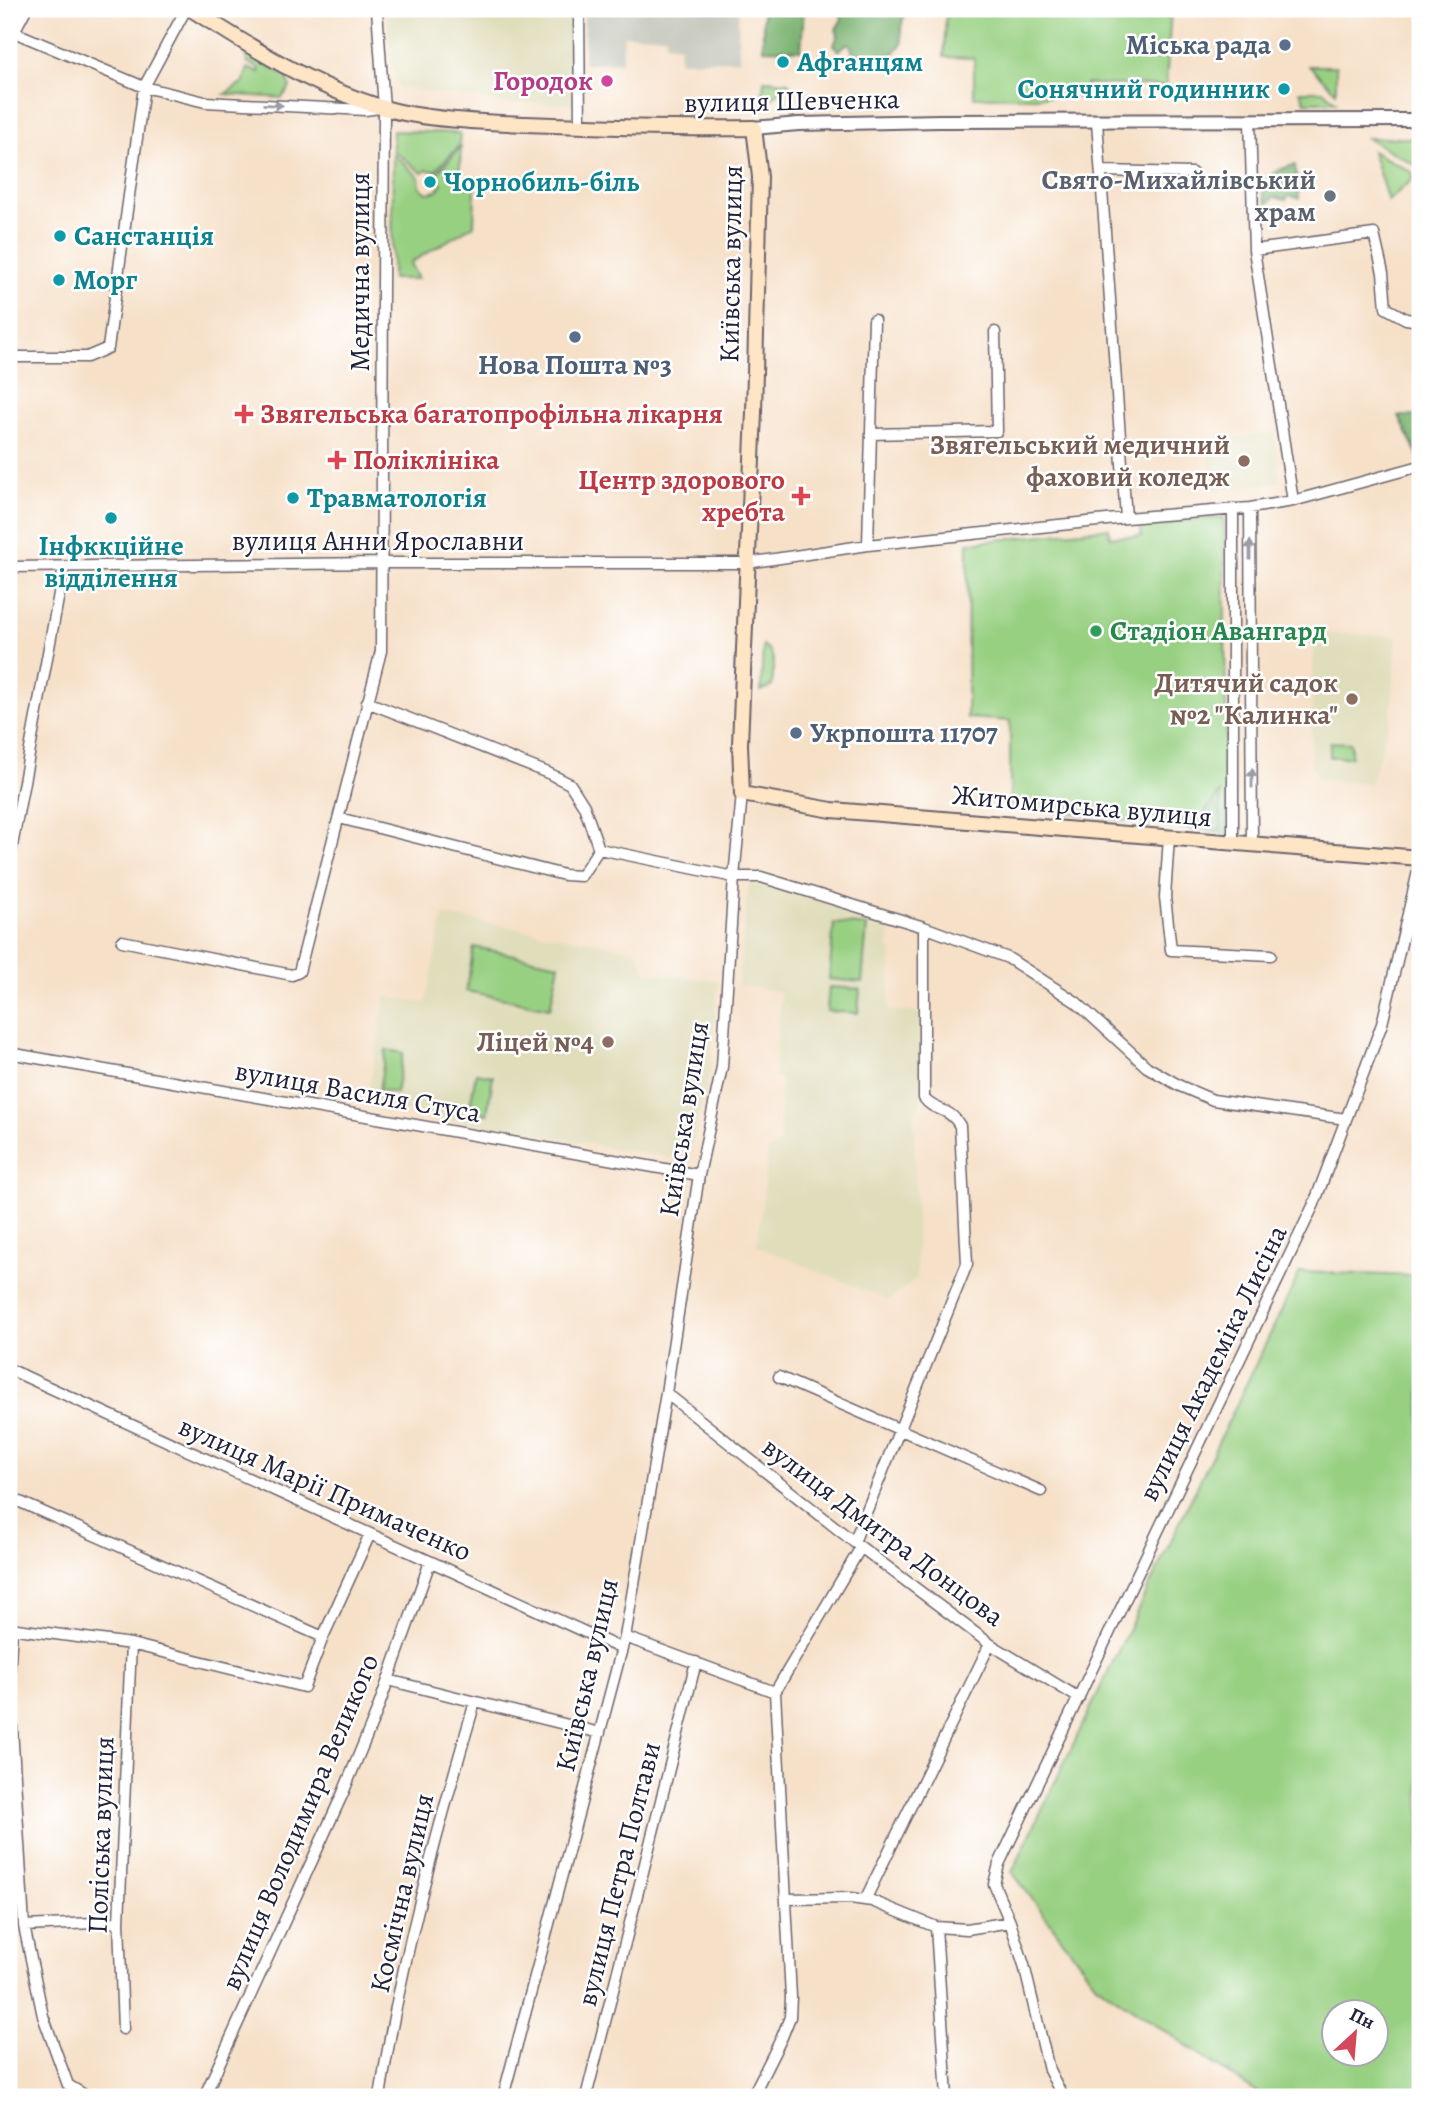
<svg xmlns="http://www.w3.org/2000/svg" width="1429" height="2106" font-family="Alegreya,serif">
  <rect width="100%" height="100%" fill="#fff"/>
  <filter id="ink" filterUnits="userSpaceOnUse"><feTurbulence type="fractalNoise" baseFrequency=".0143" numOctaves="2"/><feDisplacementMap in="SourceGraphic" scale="14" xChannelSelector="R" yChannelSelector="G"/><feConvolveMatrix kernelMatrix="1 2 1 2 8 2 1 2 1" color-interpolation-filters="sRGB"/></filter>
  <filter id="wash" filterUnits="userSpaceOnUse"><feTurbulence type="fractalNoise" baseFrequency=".00686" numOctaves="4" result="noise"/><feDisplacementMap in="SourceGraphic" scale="28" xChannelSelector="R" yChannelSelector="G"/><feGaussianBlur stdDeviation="1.57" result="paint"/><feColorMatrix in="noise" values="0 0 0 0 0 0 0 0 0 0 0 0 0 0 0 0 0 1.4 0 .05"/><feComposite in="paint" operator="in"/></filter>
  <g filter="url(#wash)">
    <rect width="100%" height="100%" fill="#f6e0c8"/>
    <path fill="#e0ddbb" d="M387 9H575L574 104 504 103 398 87 390 62Z
      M1274 433 1280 482 1213 490 1207 441Z
      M1314 633 1397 636 1391 718 1370 784 1318 779 1311 766Z
      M749 883 795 893 891 921 888 949 892 950 888 1010 921 1013V1101L914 1115 917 1278 888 1300 757 1246 768 1151 779 1144 781 1079 774 1077 781 992 738 985Z
      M443 915 636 950 647 972 718 981 710 1072 692 1143 682 1153 670 1158 366 1104 386 996 426 1003Z"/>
    <path fill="#c4c6b9" d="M584 9H738L739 60 679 61 680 46 666 44V36L624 35 622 62 584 64Z"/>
    <path fill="#98d082" stroke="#5d795e" stroke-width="2" fill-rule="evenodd" d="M946 9H1171L1166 86 1086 84V97H974V58L944 57Z
      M245 54 287 76 290 87 282 98 225 94 243 82 248 68 259 73 260 69 247 62Z
      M1309 66H1336V92Z
      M764 80 788 82 790 85 767 101 763 96Z
      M1300 91H1324L1336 102H1305Z
      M393 131 460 133 459 146 435 171 427 170 422 173 393 150Z
      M1367 138H1420V166H1417Z
      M461 147 459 186 475 187 474 225 410 263 418 279H392L393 154 419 177 420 187 427 193 437 191 442 184 436 174Z
      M1372 151 1412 172 1414 178 1388 201Z
      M1224 517 1227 834 1010 805V721L967 718 968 543 1109 528 1110 537 1142 536 1140 525Z
      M763 645C778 654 773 670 772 686L761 691Z
      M1330 742 1351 743V757H1330Z
      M834 923 867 926 862 982 829 979Z
      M474 947 559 964 550 1008 466 991Z
      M829 987 860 989 858 1013 827 1011Z
      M386 1050 403 1053 396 1093 379 1090Z
      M476 1073 493 1076 487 1114 469 1111Z
      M1300 1272 1420 1276V2097H1263L1096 1984 1012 1872ZM1334 2011H1376V2054H1334Z"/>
    <path fill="#7ab270" stroke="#4e6a56" stroke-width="2" d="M763 9H804L801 50 763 49Z
      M839 9H864L866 13 880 12 883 9H903L905 12 901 27 902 44 892 55 862 60 853 53 850 44H846L839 51 834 45 838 35 836 29 842 19Z
      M1295 165 1299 198 1288 196 1286 200 1274 197 1267 204C1254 180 1276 169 1295 165Z
      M1399 416H1420V455L1418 456Z
      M1220 792 1222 830 1169 823 1167 818 1203 819 1206 810Z"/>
  </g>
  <g filter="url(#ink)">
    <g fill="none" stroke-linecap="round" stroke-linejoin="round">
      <defs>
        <path id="minor" d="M579 9 580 126
          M9 30 144 87 205 102 365 110 380 108
          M14 32 26 9
          M1250 120 1254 250 1293 501
          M1097 122 1126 518
          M1101 171 1192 173
          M1254 250 1374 234 1383 273 1386 308 1406 319 1420 321
          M9 357H87L108 348 144 87 186 9
          M871 434 997 431 995 332
          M1250 508 1252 846
          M868 545 874 320
          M9 567 381 563H747L868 545 1126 518 1250 508 1293 501 1420 466
          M339 818 564 875 581 876 599 849 584 806 570 784 548 773 367 702
          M1169 837 1165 897 1171 950 1271 955
          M1233 844V509
          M599 849 734 877H761L924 927 1008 958 1076 1002 1147 1067 1180 1086 1213 1100 1346 1119
          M9 862 64 567
          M122 941 292 975 299 972 381 651 384 108 377 9
          M9 1053 699 1175
          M9 1369 622 1649
          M779 1377 1041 1491
          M666 1393 854 1542 990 1644 1079 1698
          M9 1497 323 1637
          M854 1542 967 1264 960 1126C948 1105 935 1113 924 1098V927
          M9 1628 131 1644 304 1687 323 1637 370 1534
          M12 1629 9 1678 24 1926 43 2016 68 2085 88 2097
          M625 1637 775 1692 861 1547
          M388 1680 600 1733
          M9 1889 20 1890
          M786 1899 850 1898 872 1901 936 1927 967 1929 1010 1922
          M865 1900 990 1644
          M24 1926 119 1922
          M936 1927 947 2097
          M123 2029 119 1922 131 1644
          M204 2097 343 1793 377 1711 430 1562
          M380 2097C400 1964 437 1831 475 1702
          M503 2097 625 1637 666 1393 699 1175 722 1067 734 877 742 794
          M586 2097 696 1662
          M752 2097 782 2037 790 2017 791 1997 775 1692
          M1063 2097 1049 2070 1024 1965 1010 1922 994 1884 999 1864 1314 1204 1382 1024 1420 863"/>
        <path id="tertiary" d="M754 128 798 124 939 121 1420 120"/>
        <path id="secondary" d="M191 9C252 48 313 87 384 108 425 120 482 122 526 124 602 127 678 129 754 128L760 177 754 412 740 744 742 794 832 810 1420 858"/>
      </defs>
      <use href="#minor" stroke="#6c646c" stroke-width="13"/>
      <use href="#tertiary" stroke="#6c646c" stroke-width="16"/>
      <use href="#secondary" stroke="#6c646c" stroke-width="18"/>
      <use href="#minor" stroke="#fff" stroke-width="10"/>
      <use href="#tertiary" stroke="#fff" stroke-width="12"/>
      <use href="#secondary" stroke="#fee5c5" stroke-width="14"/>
    </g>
    <defs><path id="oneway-solid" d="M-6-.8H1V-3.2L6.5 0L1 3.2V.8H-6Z" transform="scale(1.75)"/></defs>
    <g fill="#9c9ca7">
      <use href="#oneway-solid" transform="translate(273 105) rotate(3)"/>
      <use href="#oneway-solid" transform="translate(1250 550) rotate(-90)"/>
      <use href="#oneway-solid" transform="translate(1252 778) rotate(-90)"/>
    </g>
  </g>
  <g fill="#5c6f8a" stroke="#fff" stroke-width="2.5">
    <circle cx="1285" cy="45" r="7"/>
    <circle cx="575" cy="337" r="7"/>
    <circle cx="796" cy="733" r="7"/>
  </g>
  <g fill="#0f9aa8" stroke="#fff" stroke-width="2.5">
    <circle cx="783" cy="62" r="7"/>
    <circle cx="1284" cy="89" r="7"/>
    <circle cx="430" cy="182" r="7"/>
    <circle cx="60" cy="236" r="7"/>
    <circle cx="59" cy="280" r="7"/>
    <circle cx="293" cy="498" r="7"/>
    <circle cx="111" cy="518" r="7"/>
  </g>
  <circle fill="#d1479c" stroke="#fff" stroke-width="2.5" cx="607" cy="81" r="7"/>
  <circle fill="#6b7280" stroke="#fff" stroke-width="2.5" cx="1330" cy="196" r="7"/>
  <g fill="#e0444e" stroke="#fff" stroke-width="2.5">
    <path d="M240.5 403.5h7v7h7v7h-7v7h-7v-7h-7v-7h7z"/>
    <path d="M333.5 449.5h7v7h7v7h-7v7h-7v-7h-7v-7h7z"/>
    <path d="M797.5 485.5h7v7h7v7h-7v7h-7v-7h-7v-7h7z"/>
  </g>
  <g fill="#8d6e63" stroke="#fff" stroke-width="2.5">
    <circle cx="1244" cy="461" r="7"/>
    <circle cx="1352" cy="699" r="7"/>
    <circle cx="608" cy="1042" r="7"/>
  </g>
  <circle fill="#2e9e5b" stroke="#fff" stroke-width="2.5" cx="1096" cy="631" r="7"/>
  <g text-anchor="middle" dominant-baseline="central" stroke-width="5" stroke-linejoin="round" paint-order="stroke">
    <g font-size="28" font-weight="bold" fill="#4e5e75" stroke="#fff" text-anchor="end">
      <text x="1271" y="45">Міська рада</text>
      <text x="575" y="365" text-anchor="middle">Нова Пошта №3</text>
      <text x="810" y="733" text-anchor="start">Укрпошта 11707</text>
    </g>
    <g font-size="28" font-weight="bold" fill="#0d838f" stroke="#fff" text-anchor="start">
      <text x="797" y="62">Афганцям</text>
      <text x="1270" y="89" text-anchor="end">Сонячний годинник</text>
      <text x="444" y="182">Чорнобиль-біль</text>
      <text x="74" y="236">Санстанція</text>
      <text x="73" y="280">Морг</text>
      <text x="307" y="498">Травматологія</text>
      <text x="111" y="546" text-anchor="middle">Інфккційне<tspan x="111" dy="32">відділення</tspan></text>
    </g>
    <g font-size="28" font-weight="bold" fill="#b23c85" stroke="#fff" text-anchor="end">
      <text x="593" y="81">Городок</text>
    </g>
    <g font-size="28" fill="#22223b" stroke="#fff">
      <text transform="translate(792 101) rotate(-1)">вулиця Шевченка</text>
      <text transform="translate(731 264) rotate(-89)">Київська вулиця</text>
      <text transform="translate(360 272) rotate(-90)">Медична вулиця</text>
      <text x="378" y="541">вулиця Анни Ярославни</text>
      <text transform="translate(1082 806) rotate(5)">Житомирська вулиця</text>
      <text transform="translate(358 1092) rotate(10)">вулиця Василя Стуса</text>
      <text transform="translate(684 1119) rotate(-81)">Київська вулиця</text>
      <text transform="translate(1213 1363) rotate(-64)">вулиця Академіка Лисіна</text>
      <text transform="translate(325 1489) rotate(24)">вулиця Марії Примаченко</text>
      <text transform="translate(883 1532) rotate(37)">вулиця Дмитра Донцова</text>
      <text transform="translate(587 1675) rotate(-77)">Київська вулиця</text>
      <text transform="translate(300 1822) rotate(-67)">вулиця Володимира Великого</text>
      <text transform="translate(101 1835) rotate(-88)">Поліська вулиця</text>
      <text transform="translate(619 1874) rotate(-76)">вулиця Петра Полтави</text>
      <text transform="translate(402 1893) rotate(-77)">Космічна вулиця</text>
    </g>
    <g font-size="28" font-weight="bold" fill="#5b616d" stroke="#fff" text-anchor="end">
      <text x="1316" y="180">Свято-Михайлiвський<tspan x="1316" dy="32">храм</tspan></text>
    </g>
    <g font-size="28" font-weight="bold" fill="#be3a42" stroke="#fff" text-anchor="start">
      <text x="260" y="414">Звягельська багатопрофільна лікарня</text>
      <text x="353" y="460">Поліклініка</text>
      <text x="785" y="480" text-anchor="end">Центр здорового<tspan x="785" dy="32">хребта</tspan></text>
    </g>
    <g font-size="28" font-weight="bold" fill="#785e54" stroke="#fff" text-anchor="end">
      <text x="1230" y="445">Звягельський медичний<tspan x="1230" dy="32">фаховий коледж</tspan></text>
      <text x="1338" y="683">Дитячий садок<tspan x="1338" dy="32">№2 "Калинка"</tspan></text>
      <text x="594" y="1042">Ліцей №4</text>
    </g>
    <g font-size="28" font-weight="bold" fill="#27864d" stroke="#fff" text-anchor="start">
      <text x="1110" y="631">Стадіон Авангард</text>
    </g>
  </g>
  <rect width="1429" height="2106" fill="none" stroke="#fff" stroke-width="35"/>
  <g transform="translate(1355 2033) rotate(26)"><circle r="33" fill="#ffffff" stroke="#a7a7b1" stroke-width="2"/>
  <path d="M0-5L12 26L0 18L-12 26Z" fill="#d1495b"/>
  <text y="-10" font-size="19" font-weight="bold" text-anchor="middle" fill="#22223b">Пн</text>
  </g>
</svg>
